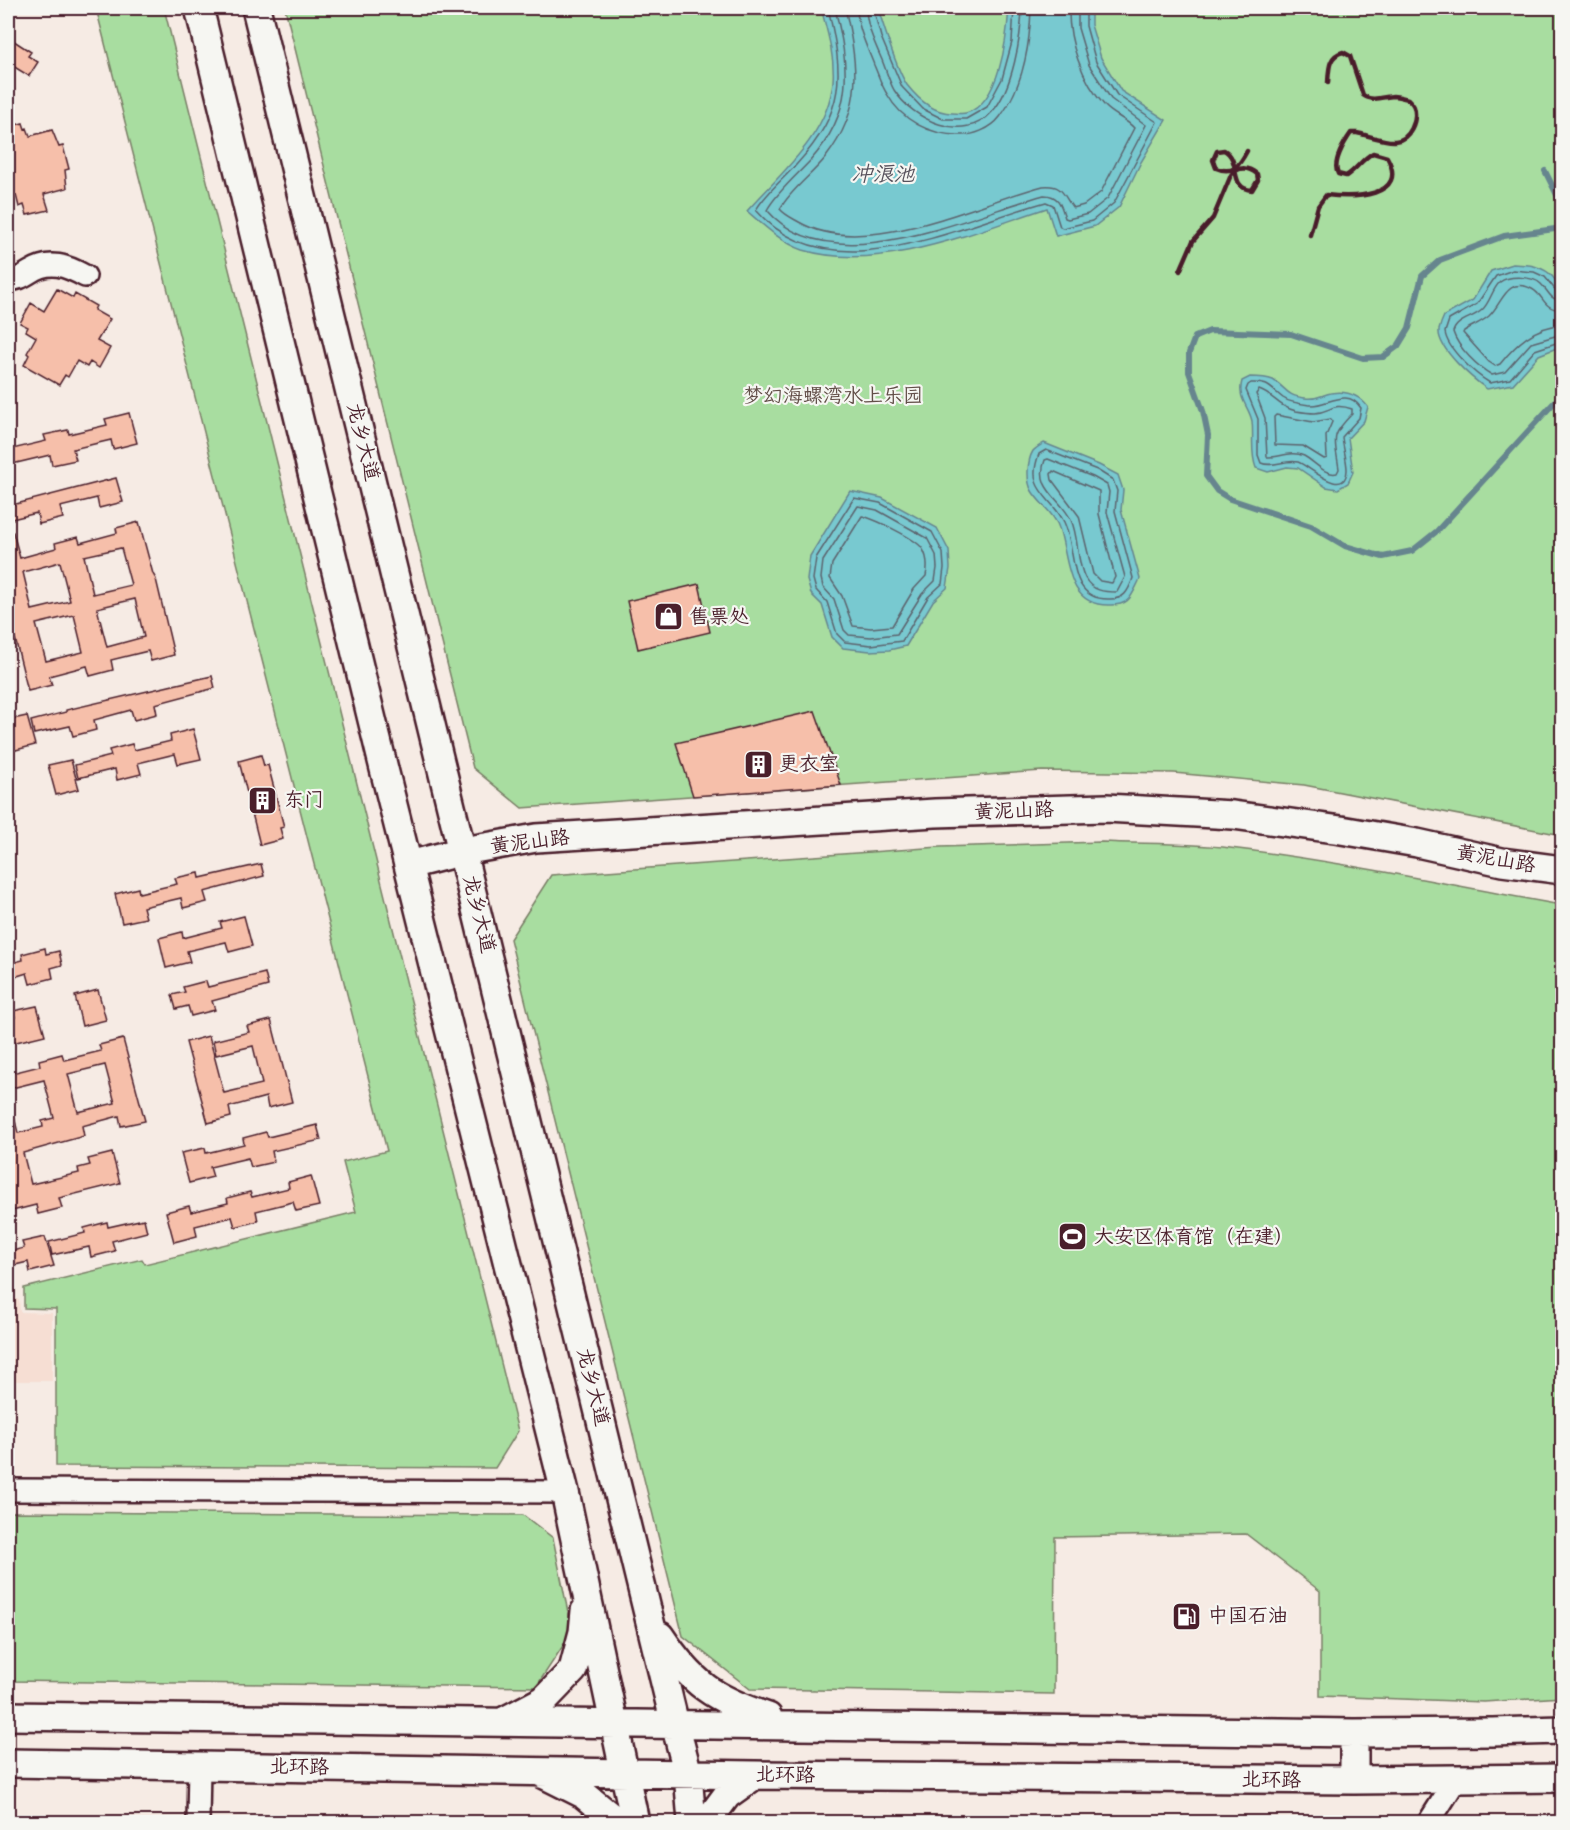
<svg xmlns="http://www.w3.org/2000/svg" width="1570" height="1830" font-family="'Balsamiq Sans','LXGW WenKai TC',sans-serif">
  <rect width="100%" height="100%" fill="#f6ebe4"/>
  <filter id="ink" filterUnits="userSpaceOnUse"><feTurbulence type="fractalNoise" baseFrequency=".0167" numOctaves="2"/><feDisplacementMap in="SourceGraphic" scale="12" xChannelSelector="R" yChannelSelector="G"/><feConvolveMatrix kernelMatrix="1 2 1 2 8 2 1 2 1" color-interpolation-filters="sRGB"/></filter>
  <g filter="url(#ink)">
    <path fill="#f6ded3" d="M8 1299H19L20 1312 52 1313V1381H11L10 1388H8Z"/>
    <path fill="#a8dda0" stroke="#797e66" stroke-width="1.5" d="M96 8H164L518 1431 495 1468 56 1466V1309L24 1308V1288L142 1259 145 1264 356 1212 343 1162 387 1151Z
      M285 8H1557L1562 29V835L1304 785 1174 773 1042 771 522 808 473 768Z
      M1102 842C1145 844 1188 843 1230 848 1342 861 1452 886 1562 905V1697L1484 1702 1320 1696V1591L1246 1534 1055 1537 1054 1694 750 1689 683 1636 510 939 551 875 940 847Z
      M8 1512 523 1515 553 1538 572 1632 536 1687 8 1681Z"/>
    <path fill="#78c9d0" stroke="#66858e" stroke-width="1.5" d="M821 8H878C884 27 896 69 907 85 918 99 934 113 952 113 956 113 962 114 966 113 1000 104 1007 36 1009 8H1091V25L1101 58 1121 91 1166 120 1141 162 1119 207 1095 226 1056 236 1047 208C974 232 880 273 803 250 782 243 763 225 747 211 780 174 829 134 833 81 835 56 827 31 821 8Z
      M1513 264C1520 265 1529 264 1537 267 1570 277 1563 317 1562 346L1539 355 1513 384 1487 389C1473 379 1437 349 1439 330 1440 326 1442 320 1444 316L1473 300 1491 271Z
      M1250 377C1257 377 1266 377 1273 380 1287 388 1285 396 1305 398 1316 400 1321 395 1331 393 1347 390 1359 395 1368 407L1364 421 1348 438 1353 472 1348 483 1338 489 1326 487 1298 468 1287 467 1268 472 1256 468C1250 452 1254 438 1252 421 1249 406 1237 399 1242 381Z
      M1044 443 1099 465 1118 475 1123 490 1121 510 1140 579C1131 597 1130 606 1108 605 1065 605 1069 557 1059 528 1055 514 1039 503 1032 491 1026 481 1027 461 1033 451 1036 448 1041 445 1044 443Z
      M850 491 882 498 937 528 949 551 950 568 947 588 933 601 906 646 889 650 870 651 843 648 832 637 822 605 811 594 807 580 810 556Z"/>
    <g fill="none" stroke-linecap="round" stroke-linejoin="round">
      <path stroke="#5c636d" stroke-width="1.5" d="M828 8C844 76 846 110 796 165 783 179 765 194 756 210 829 295 961 225 1046 202L1053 205 1060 227 1063 228 1092 221 1114 203 1157 122 1117 95 1096 62 1086 26V8
        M835 8C849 67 855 111 810 161 797 175 776 193 767 210 830 284 969 216 1044 195 1059 195 1061 205 1065 218L1068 219 1088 214 1108 198 1146 125 1111 99 1089 65 1078 28V8
        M845 8C858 63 864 108 826 157 812 175 791 189 780 209 785 215 792 218 799 222 864 260 975 204 1043 186 1064 184 1063 196 1073 208L1084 205 1101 192 1134 128C1126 119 1113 115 1105 106 1082 81 1068 41 1069 8
        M857 8C857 27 867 47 874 65 878 74 881 85 887 94 902 121 930 135 959 135 973 136 991 129 1000 117 1023 87 1030 44 1031 8
        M866 8C866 25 875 44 882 60 886 70 889 81 894 90 913 120 964 144 992 112 1013 89 1021 37 1022 8
        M873 8 881 37 902 87 923 109 943 119H966L987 107 1002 79 1012 42 1014 8
        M1562 293 1557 292 1545 277 1534 272 1513 270 1496 276 1477 304 1449 320 1445 332C1447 349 1475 374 1490 383L1510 379 1535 350 1562 341
        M1562 301C1550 300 1549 292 1541 284 1533 276 1509 275 1500 282 1492 289 1490 303 1482 310 1472 319 1457 319 1453 332 1458 348 1478 367 1492 375L1505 372 1531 343 1562 334
        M1562 310C1542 309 1545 296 1532 289 1506 276 1503 303 1489 316 1482 322 1472 326 1464 331L1463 333 1489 362 1495 366 1500 364C1516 344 1535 326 1562 325
        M1251 383C1269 382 1270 388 1283 398 1290 403 1302 404 1310 405 1326 407 1347 386 1361 408L1359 418 1342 437C1343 448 1347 460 1347 470 1345 501 1308 465 1298 462 1285 459 1273 468 1261 463L1258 455V419L1246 390 1248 385Z
        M1259 390C1274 395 1278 407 1296 411 1302 412 1309 413 1315 413 1331 412 1332 402 1352 409V414C1329 437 1335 439 1339 469L1337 473C1325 476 1315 462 1304 456 1291 450 1279 458 1267 457L1265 418 1256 394Z
        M1276 415 1313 422 1331 419 1332 422 1326 436 1327 458 1324 459 1303 446 1275 445 1274 417Z
        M1046 450 1097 470 1113 480 1117 491 1115 511 1133 578C1128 592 1124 600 1108 599 1066 599 1077 548 1064 522 1050 494 1025 491 1039 454Z
        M1048 459 1093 477 1107 485 1109 492 1107 512 1125 577 1117 592C1104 592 1092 591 1085 578 1076 560 1079 537 1071 520 1061 498 1034 489 1045 460Z
        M1053 471 1099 491V514L1115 577 1112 583 1100 581 1093 574 1079 516 1052 480 1051 474Z
        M854 498 880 503 932 532 943 553 944 568 942 584 928 597 902 641 871 645 845 642 837 634 827 602 816 590 813 579 816 558Z
        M858 506 877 510 927 538 936 555 937 568 935 581 922 594 897 634 871 637 849 635 844 630 834 599 823 587 821 578 823 561Z
        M862 516C873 518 916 539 922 548 928 557 928 566 926 576L914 589 892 626 871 628 853 626 842 596 830 578 832 564Z"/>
      <path stroke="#66858e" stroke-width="6" d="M1545 171 1562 205
        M1562 228 1504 236 1440 260 1422 276 1409 328 1398 346 1383 357 1363 358 1291 334 1210 331 1195 337 1189 353V372L1203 411 1208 435 1206 476 1217 491 1230 499 1311 526 1345 546 1383 557 1412 551 1437 531 1562 394"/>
    </g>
    <path fill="#f6bfaa" stroke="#4a1f2b" stroke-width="1.5" fill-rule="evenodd" d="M8 37 31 52 28 56 38 62 29 76 8 63Z
      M23 123 25 129 27 128 30 136 52 130 59 147 63 146 69 169 65 170 67 188 44 194 49 210 27 215 24 205 19 207 16 195 8 197V127Z
      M57 289 73 298 75 294 96 306 94 310 110 319 97 341 110 348 99 368 90 362 87 367 77 361 68 377 65 375 59 385 24 365 29 355 27 353 36 337 26 331 28 327 20 323 31 303 44 311Z
      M129 413 137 443 113 449 111 440 73 449 76 460 52 465 50 455 8 465V450L46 441 44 435 68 430 69 434 107 425 105 419Z
      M116 478 123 502 99 508 97 498 60 507 63 518 39 524 37 513 8 520V506Z
      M139 522 153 574 156 579 174 655 151 661 148 651 111 660 113 670 90 676 87 666 49 676 52 685 28 691 13 630 8 631V533L13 532 20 558 56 548 55 543 78 537 80 543 117 533 116 528ZM121 548 131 585 93 594 84 556ZM60 562 70 601 32 610 23 572ZM135 599 144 637 107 647 97 608ZM74 615 83 652 46 661 36 624Z
      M699 584 710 632 638 649 627 601Z
      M212 676 215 688 155 704 157 714 134 720 131 710 94 720 96 730 73 736 70 726 34 734 31 721 66 712V710Z
      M815 711 841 785 693 796 676 743Z
      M27 716 35 745 12 751 8 734V720Z
      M193 729 201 759 178 764 175 754 138 763 141 774 117 780 115 769 78 778 75 765 111 756 109 750 132 744 134 750 171 741 170 735Z
      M261 755 264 766 268 765 284 827 280 828 283 839 260 845 239 761Z
      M71 760 79 789 56 795 48 765Z
      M261 864 264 876 204 892 207 902 183 908 181 898 143 907 146 918 122 923 115 894 138 888 139 893 177 884 175 878 199 873 200 878Z
      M244 916 252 946 229 952 226 942 187 951 190 962 166 968 159 938 182 932 183 938 222 928 220 922Z
      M45 948 46 954 59 951 62 965 51 968 53 978 30 984 27 973 14 977 11 963 23 960 22 954Z
      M265 973 268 986 212 1001 215 1010 191 1016 188 1006 176 1009 172 995 185 992 183 987 206 981 208 987Z
      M98 990 106 1020 82 1026 75 996Z
      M37 1006 45 1035 8 1044V1019L15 1017 13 1011Z
      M271 1020 292 1102 268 1108 266 1097 229 1107 231 1117 208 1123 186 1042 209 1036 224 1093 262 1084 253 1046 216 1055 213 1041 249 1032 247 1026Z
      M123 1039 145 1121 121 1126 119 1116 82 1126 84 1136 23 1153 31 1184 79 1173 78 1168 90 1165 88 1159 112 1153 120 1183 59 1198 62 1208 38 1214 36 1205 8 1212V1113L13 1112 18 1133 43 1127 42 1121 54 1118 44 1080 8 1089V1074L40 1066 39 1060 62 1054 64 1060 101 1051 99 1045ZM105 1065 115 1103 78 1112 68 1074Z
      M317 1125 321 1140 272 1151 274 1162 251 1167 248 1158 210 1167 213 1177 189 1183 181 1153 205 1148 206 1153 244 1144 243 1138 266 1132 268 1137Z
      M311 1176 319 1206 296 1211 293 1202 256 1211 258 1221 235 1227 232 1217 195 1226 197 1236 174 1242 166 1212 189 1206 191 1212 228 1203 227 1198 250 1192 252 1197 289 1188 288 1182Z
      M144 1219 147 1232 112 1241 115 1251 91 1257 89 1247 52 1255 49 1242 85 1233 84 1228 107 1222 108 1227Z
      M45 1237 54 1266 30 1272 28 1262 15 1265 12 1251 24 1248 22 1242Z"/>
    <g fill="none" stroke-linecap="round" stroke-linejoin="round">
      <defs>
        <path id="minor" d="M8 279C17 280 22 277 30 272 50 259 67 266 85 276
          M8 1490 565 1492
          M198 1822 199 1765
          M1429 1822 1455 1781"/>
        <path id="major" d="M199 8 384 769 565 1492 635 1822
          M256 8 675 1724 688 1774 692 1822
          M409 865 463 851 536 838 935 813 1106 808 1233 815 1341 830 1417 843 1502 862 1562 870
          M660 1636C692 1684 714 1699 768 1717
          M8 1716 1354 1733 1492 1732 1562 1730
          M506 1720 544 1700 573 1670 583 1632 585 1611
          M1354 1733V1780
          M8 1763 755 1775 1354 1780 1562 1778
          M543 1774 583 1794 617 1822
          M707 1822 727 1795 755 1775"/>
      </defs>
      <use href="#minor" stroke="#4a1f2b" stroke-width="26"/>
      <use href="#major" stroke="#4a1f2b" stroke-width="32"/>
      <use href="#minor" stroke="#f6f6f2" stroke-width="21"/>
      <use href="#major" stroke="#f6f6f2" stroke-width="27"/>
      <path stroke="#4a1f2b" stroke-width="4.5" d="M1310 235 1318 206 1326 195C1352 198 1410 198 1387 157L1373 153C1362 159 1357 169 1346 176L1338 174C1332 163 1344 143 1351 133H1357C1367 135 1386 142 1395 141 1410 140 1418 120 1414 107 1413 104 1410 101 1408 99 1403 98 1398 96 1393 96 1382 97 1372 102 1363 95L1350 56 1343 52C1328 56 1329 69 1328 83
        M1180 271 1193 241 1213 218 1231 175C1239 166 1248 167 1257 174L1258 180 1252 190C1228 189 1242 160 1224 150L1217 151 1213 160 1216 168C1233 175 1239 166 1247 151"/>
    </g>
  </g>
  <defs>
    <symbol id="shop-square" viewBox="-11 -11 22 22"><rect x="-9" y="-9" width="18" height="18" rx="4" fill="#4a1f2b" stroke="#f6f6f2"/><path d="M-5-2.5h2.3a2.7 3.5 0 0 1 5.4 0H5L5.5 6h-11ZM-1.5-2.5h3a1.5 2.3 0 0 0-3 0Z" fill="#fff"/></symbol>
    <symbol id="building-square" viewBox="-11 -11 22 22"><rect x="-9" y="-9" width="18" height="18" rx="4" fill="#4a1f2b" stroke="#f6f6f2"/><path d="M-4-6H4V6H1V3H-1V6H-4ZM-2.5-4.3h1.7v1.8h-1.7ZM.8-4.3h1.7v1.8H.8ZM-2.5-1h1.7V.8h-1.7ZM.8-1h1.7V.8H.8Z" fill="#fff"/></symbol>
    <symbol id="stadium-square" viewBox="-11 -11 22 22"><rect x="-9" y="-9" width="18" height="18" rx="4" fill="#4a1f2b" stroke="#f6f6f2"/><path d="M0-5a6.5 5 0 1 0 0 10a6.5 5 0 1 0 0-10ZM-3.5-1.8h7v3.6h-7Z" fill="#fff"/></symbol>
    <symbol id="fuel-square" viewBox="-11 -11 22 22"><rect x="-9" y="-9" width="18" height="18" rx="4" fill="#4a1f2b" stroke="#f6f6f2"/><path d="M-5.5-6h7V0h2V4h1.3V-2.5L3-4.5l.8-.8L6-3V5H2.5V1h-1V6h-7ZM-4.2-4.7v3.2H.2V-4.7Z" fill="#fff"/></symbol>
  </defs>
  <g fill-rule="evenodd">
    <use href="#shop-square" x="652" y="600" width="33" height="33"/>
    <use href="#building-square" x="742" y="748" width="33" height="33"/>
    <use href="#building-square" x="246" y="784" width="33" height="33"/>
    <use href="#stadium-square" x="1056" y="1220" width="33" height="33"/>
    <use href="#fuel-square" x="1170" y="1600" width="33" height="33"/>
  </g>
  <g text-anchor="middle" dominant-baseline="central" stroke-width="4.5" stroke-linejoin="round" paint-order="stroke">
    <g font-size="20" fill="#624e48" stroke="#f6f6f2">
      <text x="833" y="396">梦幻海螺湾水上乐园</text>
    </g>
    <g font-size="20" fill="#4a1f2b" stroke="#f6f6f2">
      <text transform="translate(363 442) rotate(76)">龙乡大道</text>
      <text transform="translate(1014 811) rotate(-2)">黄泥山路</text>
      <text transform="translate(530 842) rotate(-7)">黄泥山路</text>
      <text transform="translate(1496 859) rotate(10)">黄泥山路</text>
      <text transform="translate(479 914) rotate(76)">龙乡大道</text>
      <text transform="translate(593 1387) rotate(76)">龙乡大道</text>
      <text transform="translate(299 1767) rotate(1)">北环路</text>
      <text transform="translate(785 1775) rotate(1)">北环路</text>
      <text transform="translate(1271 1780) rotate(1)">北环路</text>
    </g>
    <g font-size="20" fill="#4a1f2b" stroke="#f6f6f2" text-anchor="start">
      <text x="689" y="617">售票处</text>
      <text x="779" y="764">更衣室</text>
      <text x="284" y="800">东门</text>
      <text x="1094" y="1237">大安区体育馆（在建）</text>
      <text x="1208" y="1616">中国石油</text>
    </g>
    <g font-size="21" font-style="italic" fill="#58525d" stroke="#f6f6f2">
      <text x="883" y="174">冲浪池</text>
    </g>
  </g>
  <rect width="1570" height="1830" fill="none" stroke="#f6f6f2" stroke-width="30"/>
  <rect x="15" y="15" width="1540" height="1800" fill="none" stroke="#4a1f2b" stroke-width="2" filter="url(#ink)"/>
</svg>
